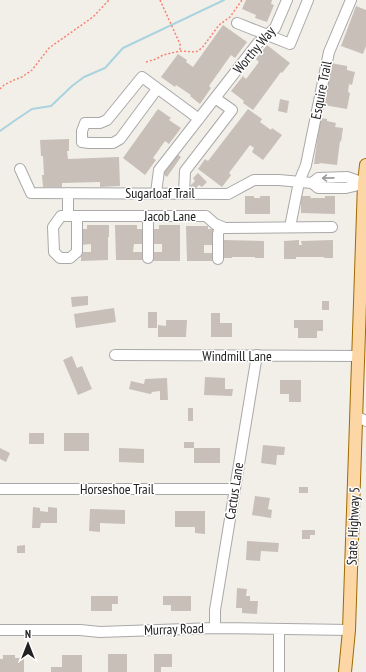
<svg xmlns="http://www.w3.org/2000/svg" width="366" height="672" font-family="'PT Sans Narrow',sans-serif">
  <rect width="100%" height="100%" fill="#f2efe9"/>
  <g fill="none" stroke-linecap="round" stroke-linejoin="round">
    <path stroke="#aad3df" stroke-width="2" d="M0 131 17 119 32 109 51 106 72 86 84 77 105 68 123 48 224 0"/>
  </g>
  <path fill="#c7bfb8" d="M246 0H272L271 4 274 5 267 22 255 18 256 15 242 9Z
    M356 6 366 10V46L363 54 341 46Z
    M223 25 247 42 235 58 231 55 209 86 211 88 200 104 190 96 191 95 176 85 175 87 161 77 178 54 187 60 186 62 193 67Z
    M267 45 290 63 282 73 281 72 253 110 243 103 244 101 231 91 243 76 246 79 259 62 256 59Z
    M331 63 347 66V70L355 72 352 85 349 84 348 92 350 93 347 109 324 105Z
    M280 99 289 101 287 113 278 111Z
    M158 109 171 118 169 120 181 128 169 144 165 141 153 158 156 160 145 175 123 158Z
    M248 109 262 119 260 122 271 130 272 128 282 135 263 160 252 152 254 148 250 145 229 173 231 175 222 187 198 169 205 159 208 161Z
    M320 118 327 119V121L336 123 335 127 343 128 341 142 340 141 337 165 320 163 319 164H314Z
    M69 139V151H67L68 159 119 157 120 186 100 187V182L62 183V187H43L42 175H44L43 156H41L40 140Z
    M177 154 181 157 167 177 163 174Z
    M198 173 207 182 202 187 199 185 194 190 190 186 195 181 193 178Z
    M245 196H254V198H260V196H270V214H245Z
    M301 196H311L310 198H325V196H335V214L301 213Z
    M87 225H109V237H108V260L81 261V252H91V244L81 245V229H87Z
    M115 225H137V229H143V244H134L133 252H143V260H116Z
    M159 225H180V261H153V252H162V244H153V229H159Z
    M186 226H208V229H214V245H204V253H214V261H187Z
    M223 240 264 241V258H255V257H232V258H223Z
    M299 240V245H302L301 241 333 240V258H324V257H296V259H284V241Z
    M88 296V305L72 307 71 297Z
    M322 301H329V310H322Z
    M114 308 116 322 76 328 74 314Z
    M148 312H157V328H148Z
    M211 313H220V323H232V337H211Z
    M166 320H187L186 337H158V325L166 326Z
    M294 320H323V331H317V338H298V328H294Z
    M72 356 77 368 82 366 92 389 78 395 63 360Z
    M205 377 225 378V389H233L232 396 204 395Z
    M167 378 168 400H160V391L152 392 151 394H150L129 389 131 381 144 384 145 379Z
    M280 380H301V402H289V394H280Z
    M188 408H193V421H188Z
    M29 433H44V444H29Z
    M64 433H89V451H64Z
    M184 442H194V448H184Z
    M263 445 285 447 284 455H277L276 465 261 463Z
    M0 448 10 453 6 462 0 459Z
    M119 448 144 449V463L119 462Z
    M194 448H220V463H194Z
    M299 487H308V493H299Z
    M255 496 270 498 268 509 272 510 271 518 252 515Z
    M33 507 40 508V511L48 512V507L57 508V523H41L40 528H32Z
    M90 509 125 510V524L100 523V532L89 531Z
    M175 511H205V534L195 533V527H175Z
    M302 530H315V535H310V539H302Z
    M247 541 279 543 278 552 261 551 260 561 246 560Z
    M25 545V553H17V546Z
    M237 588 247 589 246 596H250V601H258L257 614 242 613V608H236Z
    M91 596H118V604H112V611H91Z
    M163 596H191V611H171V605H163Z
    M108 654H127V672H108Z
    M154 654H172V667H161V672H154Z
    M3 655H15V658H24V672H0V659H3Z
    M62 655H82V672H51V667H62Z"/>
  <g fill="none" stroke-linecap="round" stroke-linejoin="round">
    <defs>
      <path id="minor" d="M237 23 290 44 308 0
        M157 89 120 139 113 143H89L82 142V131L85 123H100L107 120 142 77 199 119
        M20 169 31 193 228 194 254 180H279L312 183 318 188H346L366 183
        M312 183 318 178 347 177 364 183
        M68 193V216
        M156 193 159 170 257 44 275 28 287 0
        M184 194 185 171 232 110 215 98
        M77 216V252L70 258H60L54 252 53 227 61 216H206L215 224 225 228 332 227
        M148 216V258
        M290 227 299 182 306 165 329 52 351 0
        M218 259V234L220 226
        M115 355 358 356
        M356 416 366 421
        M0 489H235
        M215 628V610L257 355
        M0 630H80L100 632 215 628 349 630
        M279 672V629"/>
      <path id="major" d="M345 672 349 630 364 183 366 165"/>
    </defs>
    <use href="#minor" stroke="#a9a9a9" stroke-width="12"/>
    <use href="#major" stroke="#a06b00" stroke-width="14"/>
    <path stroke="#fa8072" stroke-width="1.5" stroke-dasharray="2 2" stroke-linecap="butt" d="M160 0 180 44V51
      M146 62 156 59 163 55 180 51 196 52 202 48 219 25 230 17 242 0
      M0 89 4 85 14 80 22 77 32 70 49 48 93 17 109 0"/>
    <use href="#minor" stroke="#fff" stroke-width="10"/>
    <use href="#major" stroke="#fcd6a4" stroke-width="12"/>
  </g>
  <defs><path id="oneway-shaft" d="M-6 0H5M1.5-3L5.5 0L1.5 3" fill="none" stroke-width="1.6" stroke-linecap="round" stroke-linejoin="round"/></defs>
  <use stroke="#9c9c9c" href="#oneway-shaft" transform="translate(328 178) rotate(179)"/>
  <g text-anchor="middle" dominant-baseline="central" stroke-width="3" stroke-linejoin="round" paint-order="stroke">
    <g font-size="14" fill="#222" stroke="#fff">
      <text transform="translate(254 50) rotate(-50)">Worthy Way</text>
      <text transform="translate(321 90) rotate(-79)">Esquire Trail</text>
      <text x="160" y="193">Sugarloaf Trail</text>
      <text x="170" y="216">Jacob Lane</text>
      <text x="237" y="356">Windmill Lane</text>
      <text x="117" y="489">Horseshoe Trail</text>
      <text transform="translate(234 491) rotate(-81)">Cactus Lane</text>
      <text transform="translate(353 526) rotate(-88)">State Highway 5</text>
      <text transform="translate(174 629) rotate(-2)">Murray Road</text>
    </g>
  </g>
  <g transform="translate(28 644)" stroke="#ffffff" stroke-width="3" paint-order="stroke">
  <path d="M0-3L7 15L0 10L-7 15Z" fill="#222222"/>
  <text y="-6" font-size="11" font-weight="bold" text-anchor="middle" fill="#222222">N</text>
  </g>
</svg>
